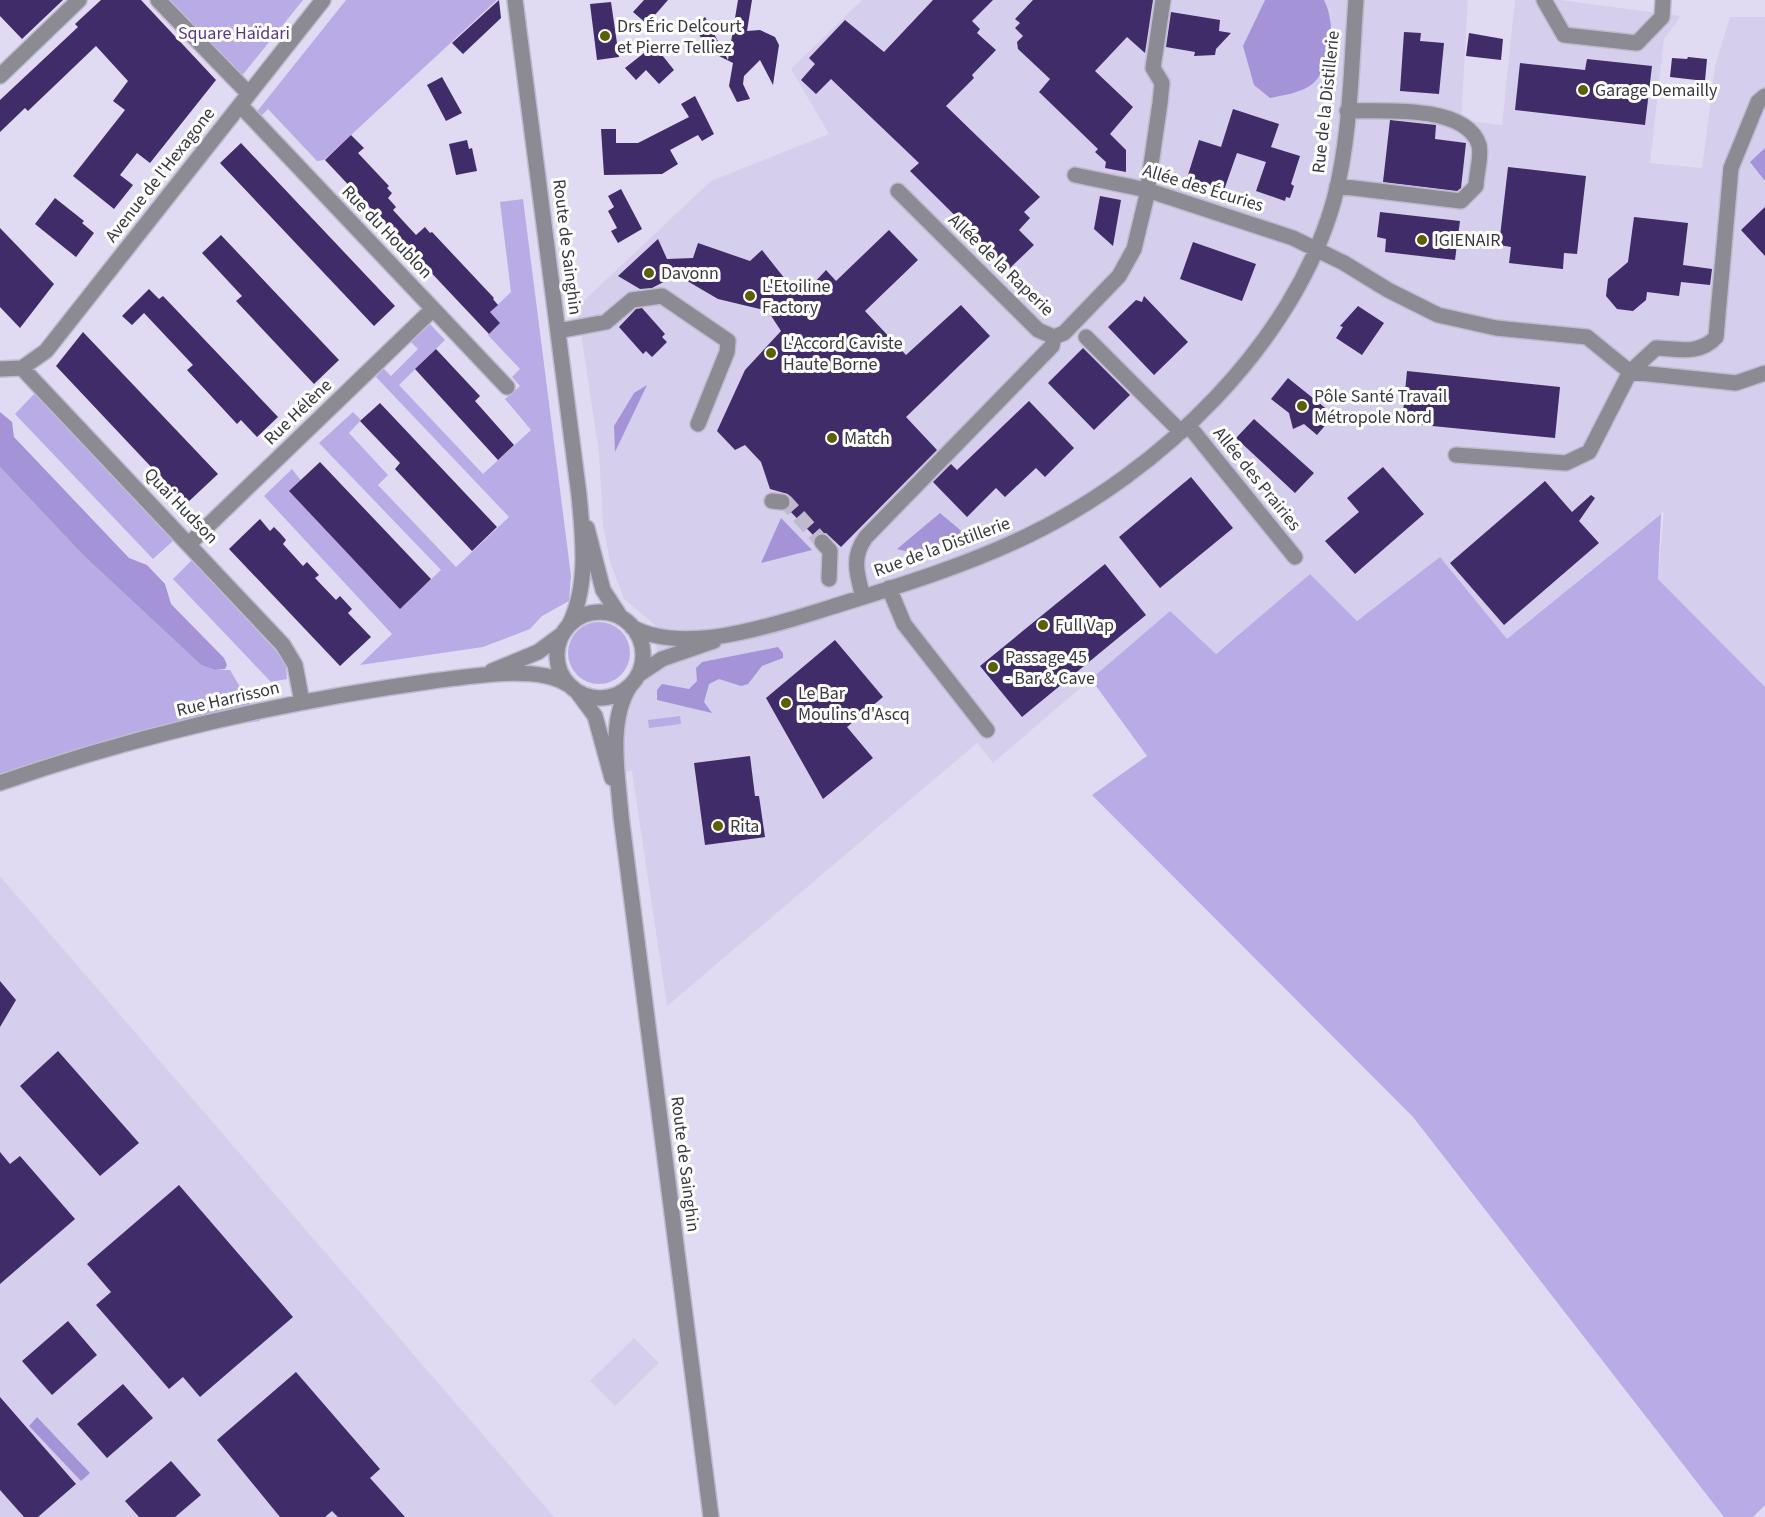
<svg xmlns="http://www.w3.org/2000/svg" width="1765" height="1517" font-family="'Source Sans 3',sans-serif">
  <rect width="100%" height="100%" fill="#e0dbf2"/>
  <path fill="#d5cfed" d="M862 0H1468L1461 120 1502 125 1515 0H1560L1681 16 1664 39 1650 163 1702 168 1715 66 1730 17H1765V687L1658 579 1664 511 1507 639 1440 557 1357 621 1310 574 1215 654 1170 611 993 763 977 743 667 1006 632 771 626 772 624 733 626 704 649 675 657 652 655 625 624 599 610 562 603 525 599 453 577 307 711 181 829 134 791 69Z
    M0 876 554 1517H0Z
    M634 1338 659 1363 615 1406 590 1381Z"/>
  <path fill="#b9ace6" d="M158 0H303L236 83Z
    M346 0H497L324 160 317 161 268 109 259 118 255 114Z
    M523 199 571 576 569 601 542 616 530 629 483 647 360 665 392 634 264 496 292 469 400 608 441 570 319 443 353 412 361 420 349 433 388 475 378 485 456 567 509 517 376 377 383 368 391 376 418 349 411 342 430 324 445 340 399 385 483 474 531 430 505 399 520 386 512 377 520 369 488 335 500 323 490 312 511 292 500 202Z
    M35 393 174 540 153 559 15 414Z
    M0 467 83 555 201 665 215 670H230L260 721 115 741 0 778Z
    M1661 514 1658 579 1765 687V1505L1753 1517H1724L1413 1117 1092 795 1147 756 1091 679 1170 611 1216 654 1310 574 1357 621 1440 557 1507 639Z
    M192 560 280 655 286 666 287 679 271 682 173 579Z
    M568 653a31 31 0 1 1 62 0a31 31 0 1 1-62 0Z
    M680 716 681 724 649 728 648 720Z"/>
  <path fill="#a593d8" d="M1265 0H1324C1336 23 1334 68 1311 85 1300 93 1284 95 1270 98L1254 85 1243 46Z
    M1765 148V181L1750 162Z
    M647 385 615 452 614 426 634 393Z
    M0 412 12 422 14 437 129 558 147 565 165 584 171 604 224 658 227 665 225 669 215 670 201 665 83 555 0 467Z
    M940 513 965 534 917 554 897 549Z
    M781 518 812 550 761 563Z
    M778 647 783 653V658L762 666 748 684 741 686 719 679 709 684 704 702 712 713 657 700V690L662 684 689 689 697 681 696 668 702 662Z
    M37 1417 90 1473 81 1481 29 1426Z"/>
  <path fill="#3f2c68" d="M0 0H63L22 39 0 16Z
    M101 0H141L216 80 150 163 137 153 120 175 133 185 114 209 73 176 125 110 113 101 128 81 96 46 28 111 25 108 0 132V100L78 27 75 24Z
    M499 0 501 18 463 54 452 43Z
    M644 0H668L647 24 633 12Z
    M738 0H752L747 31 760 30 775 37 779 45 773 85 760 60 744 76 743 84 750 99 737 102 729 86 733 63 707 50 695 26 705 17 728 60Z
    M933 0H993L972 21 980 29 977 33 996 50 972 75 974 78 946 106 1040 197 1024 212 1030 218 1019 230 1034 245 1009 269 910 171 919 163 831 79 816 94 801 80 815 64 809 58 845 20 884 52Z
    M1033 0H1153L1145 53 1127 37 1095 71 1133 107 1110 134 1126 150V172L1105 168 1106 162 1095 152 1098 149 1039 92 1050 79 1018 49 1017 42 1023 36 1015 28 1020 23 1015 19Z
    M611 2 619 57 597 60 590 4Z
    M1171 12 1220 20 1219 31 1231 33 1216 49 1215 55 1194 56 1195 52 1166 47Z
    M1404 32 1421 33 1420 41 1444 43 1439 94 1400 91Z
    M1469 33 1503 39 1501 60 1466 56Z
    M654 45 674 70 659 84 646 70 636 80 625 68Z
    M1688 57 1707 59 1705 81 1670 77 1672 58 1687 59Z
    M1587 59 1652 66 1645 125 1515 110 1520 63 1585 70Z
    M442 77 462 113 446 121 427 85Z
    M695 96 714 134 702 141 698 135 670 150 678 164 662 174 604 175 601 129H616V143H638L689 117 681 104Z
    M1233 109 1279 124 1271 147 1300 156 1291 184 1294 186 1290 198 1286 197 1285 201 1256 191 1266 162 1237 153 1224 190 1187 178 1199 140 1221 147Z
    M1390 120 1436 125 1435 139 1466 143 1461 188 1457 191 1383 182Z
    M351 135 364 148 358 153 389 186 387 188 392 193 388 198 396 207 393 210 416 235 425 227 430 233 432 232 494 298 493 299 498 305 490 312 500 323 489 334 325 160Z
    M467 140 469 149 472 148 477 171 456 175 449 144Z
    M241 143 395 306 374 326 220 163Z
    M1508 167 1586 176 1577 254 1564 253 1563 269 1509 263 1511 247 1499 245Z
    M621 189 642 229 618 243 611 231 617 228 608 211 614 207 608 196Z
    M1100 196 1121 200 1113 246 1094 229Z
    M55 198 84 221 82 223 94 233 76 257 35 224Z
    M1765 207V256L1741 230Z
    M1380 212 1460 221 1455 260 1385 252 1386 239 1377 237Z
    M1634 217 1688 223 1683 265 1712 269 1710 285 1681 282 1679 296 1647 292 1646 300 1633 311 1617 309 1606 296 1608 279 1628 262Z
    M0 228 54 284 20 328 0 307Z
    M889 230 918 260 865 311 906 355 961 305 990 336 906 417 937 450 841 547 826 533 814 536 788 509 792 502 788 494 770 489 761 462 745 445 735 450 717 431 745 370 781 331 768 311 718 299 677 275 652 288 640 289 618 276 658 239 667 259 693 258 698 243 750 261 762 250 793 289 802 296 826 270 836 281Z
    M221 235 339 360 314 384 236 301 242 296 202 253Z
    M1193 242 1256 264 1242 301 1180 279Z
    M149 289 159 299 163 296 278 417 257 437 241 420 237 424 187 370 193 365 144 313 132 325 122 316Z
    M1144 296 1188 342 1154 375 1108 327 1136 300 1142 302Z
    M1358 306 1384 323 1362 355 1336 338 1343 327 1340 326Z
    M642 308 665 334 662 337 667 342 652 357 646 351 643 354 619 327 636 309Z
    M83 332 218 474 186 504 56 366Z
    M1083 348 1130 395 1094 430 1048 383Z
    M436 349 480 396 475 401 514 445 498 460 415 369Z
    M1407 371 1560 387 1555 438 1402 423Z
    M1288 378 1334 415 1317 435 1304 424 1293 429 1289 413 1271 399Z
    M1029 401 1074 448 1045 477 1036 468 1005 497 996 488 967 517 933 482 951 464 957 470Z
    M380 403 497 527 472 551 395 469 400 463 360 421Z
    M1254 419 1314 473 1295 493 1236 438Z
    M320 462 431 579 400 609 289 491Z
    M1383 467 1424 514 1355 574 1325 541 1359 512 1347 498Z
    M1191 477 1233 528 1160 588 1119 537Z
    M1545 481 1572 512 1591 495 1595 498 1579 521 1599 543 1504 625 1450 563Z
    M260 519 270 531 274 527 280 533 286 540 283 544 303 566 307 562 319 575 315 578 336 600 340 596 352 609 348 613 371 637 340 666 229 549Z
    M1105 564 1146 615 1022 717 980 666Z
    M835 640 883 697 847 727 873 758 823 799 766 698Z
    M750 756 755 796H759L765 837 705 845 694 763Z
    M0 981 16 1000 0 1027Z
    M58 1051 139 1143 100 1176 20 1086Z
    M0 1152 10 1164 20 1156 75 1219 0 1284Z
    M179 1185 293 1317 200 1397 183 1377 169 1389 96 1305 111 1292 87 1264Z
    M68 1321 97 1355 52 1395 22 1361Z
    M296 1372 380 1469 370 1478 405 1517H338L332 1511 325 1517H280L217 1440Z
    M123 1384 153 1418 107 1458 77 1424Z
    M0 1397 76 1484 38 1517H24L0 1490Z
    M171 1461 201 1495 175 1517H139L125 1501Z"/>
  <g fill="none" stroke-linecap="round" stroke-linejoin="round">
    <path stroke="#bfbace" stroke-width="15" stroke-dasharray="15 8" stroke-linecap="butt" d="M782 502H786L822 542"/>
    <defs>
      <path id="minor" d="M158 0 248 93
        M515 0 579 495C583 538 589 586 569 625
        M1544 0 1564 35 1637 43 1662 17 1663 0
        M0 76 79 0
        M240 105 507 387
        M1075 175 1147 190 1293 238 1344 263 1388 290 1438 315 1496 328 1587 337 1630 372
        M1337 186 1461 201 1476 186C1476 175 1482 156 1479 145 1466 104 1380 111 1347 111
        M898 191 1038 330 1054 337 1064 333 1119 276 1134 249 1146 199 1160 103 1162 83 1153 68 1163 0
        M558 331 606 322 632 300 662 296 728 341 727 352 698 424
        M1086 337 1181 432
        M22 368 46 351 323 0
        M0 369 22 368 283 645 295 665 302 702
        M1630 372 1736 383 1765 373
        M1188 425 1295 557
        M1456 455 1566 463 1589 452 1630 372 1656 348C1678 349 1700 355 1716 337L1731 168 1758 102 1765 96
        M772 501 782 502
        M587 528 603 590 620 616
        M822 542 830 551 829 579
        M190 543 433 309
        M889 588 904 624 987 730
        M863 597C857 574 851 557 866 537L1052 346 1054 337
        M557 655a43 43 0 1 1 86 0a43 43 0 1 1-86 0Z
        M632 627C686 657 783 622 838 605 902 585 967 565 1027 536 1159 473 1294 344 1334 200 1351 136 1351 66 1356 0
        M492 671 538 652 561 635
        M638 675 662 659 714 641
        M630 686C607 722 618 775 621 816L711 1517
        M578 693 595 716 612 778
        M0 783C140 734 286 701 433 681 468 677 537 664 567 684"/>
    </defs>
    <use href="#minor" stroke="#bfbace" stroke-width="18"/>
    <use href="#minor" stroke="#8c8a93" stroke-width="15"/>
  </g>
  <g fill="#596100" stroke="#fff" stroke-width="2">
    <circle cx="605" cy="36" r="6"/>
    <circle cx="1583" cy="90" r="6"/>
    <circle cx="1422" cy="240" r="6"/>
    <circle cx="649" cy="273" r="6"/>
    <circle cx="750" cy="296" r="6"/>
    <circle cx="771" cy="353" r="6"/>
    <circle cx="1302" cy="406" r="6"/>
    <circle cx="832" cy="438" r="6"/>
    <circle cx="1043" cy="625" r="6"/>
    <circle cx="993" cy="667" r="6"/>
    <circle cx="786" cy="703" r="6"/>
    <circle cx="718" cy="826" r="6"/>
  </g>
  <g text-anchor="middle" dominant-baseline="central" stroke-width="6" stroke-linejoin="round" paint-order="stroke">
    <g font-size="18" fill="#393740" stroke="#fff" text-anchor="start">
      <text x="617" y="26">Drs Éric Delcourt<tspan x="617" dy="21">et Pierre Telliez</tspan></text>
      <text x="1595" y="90">Garage Demailly</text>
      <text x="1434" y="240">IGIENAIR</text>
      <text x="661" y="273">Davonn</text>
      <text x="762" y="286">L'Etoiline<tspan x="762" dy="21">Factory</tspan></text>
      <text x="783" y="343">L'Accord Caviste<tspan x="783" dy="21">Haute Borne</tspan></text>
      <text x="1314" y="396">Pôle Santé Travail<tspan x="1314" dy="21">Métropole Nord</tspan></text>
      <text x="844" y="438">Match</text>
      <text x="1055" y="625">Full Vap</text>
      <text x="1005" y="657">Passage 45<tspan x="1005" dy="21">- Bar &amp; Cave</tspan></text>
      <text x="798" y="693">Le Bar<tspan x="798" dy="21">Moulins d'Ascq</tspan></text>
      <text x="730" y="826">Rita</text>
    </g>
    <g font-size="18" fill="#54398b" stroke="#fff">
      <text x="234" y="33">Square Haïdari</text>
    </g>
    <g font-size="18" fill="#393740" stroke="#fff">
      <text transform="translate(1326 102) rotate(-84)">Rue de la Distillerie</text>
      <text transform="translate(160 175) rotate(-52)">Avenue de l'Hexagone</text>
      <text transform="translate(1203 188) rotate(17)">Allée des Écuries</text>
      <text transform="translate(387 232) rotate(46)">Rue du Houblon</text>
      <text transform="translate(567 247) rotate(83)">Route de Sainghin</text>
      <text transform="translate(1001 265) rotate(44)">Allée de la Raperie</text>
      <text transform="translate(298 412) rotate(-44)">Rue Hélène</text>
      <text transform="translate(1257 479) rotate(51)">Allée des Prairies</text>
      <text transform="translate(181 506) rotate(46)">Quai Hudson</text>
      <text transform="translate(942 547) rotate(-20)">Rue de la Distillerie</text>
      <text transform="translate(228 699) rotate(-13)">Rue Harrisson</text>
      <text transform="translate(685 1164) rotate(83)">Route de Sainghin</text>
    </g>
  </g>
</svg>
